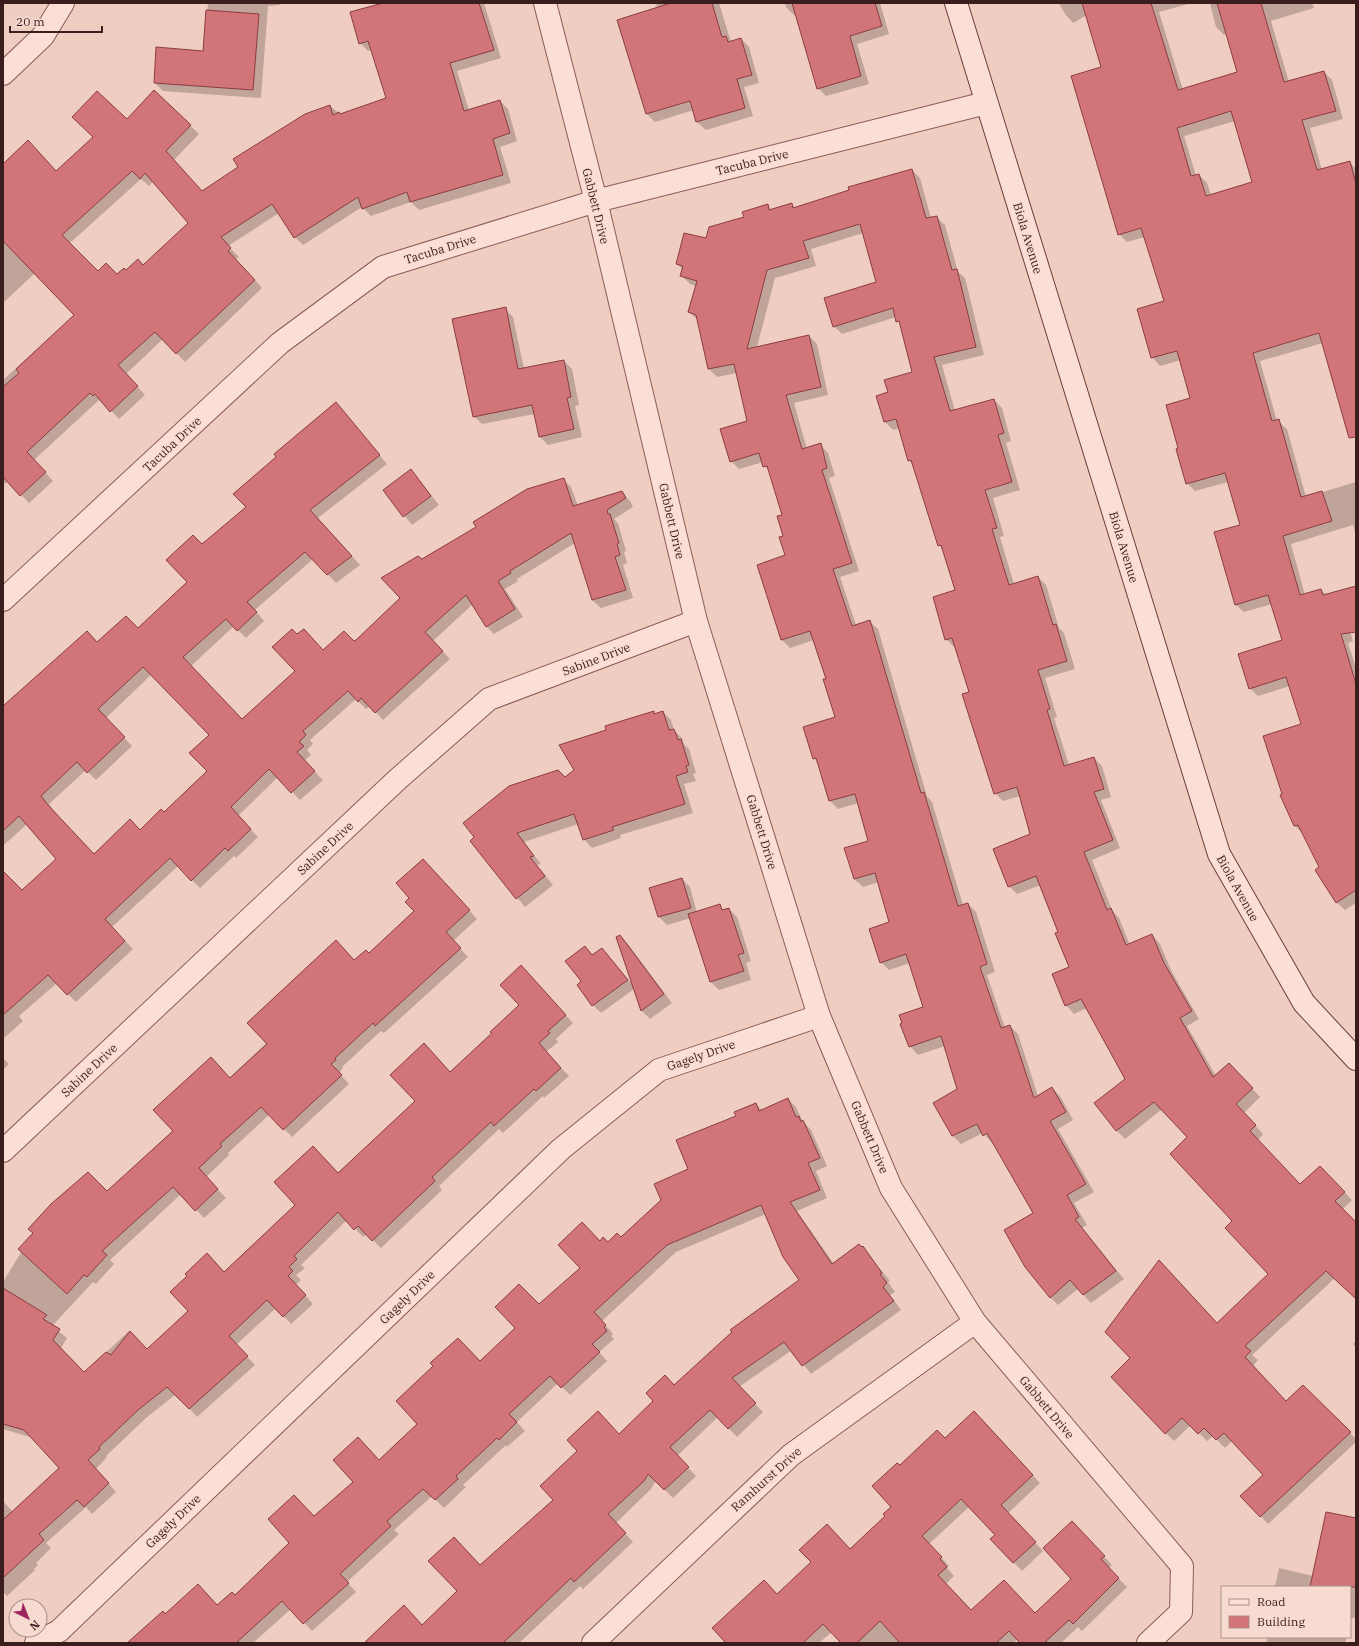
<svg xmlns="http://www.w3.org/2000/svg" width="1359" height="1646" font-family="'IBM Plex Serif',serif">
  <rect width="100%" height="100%" fill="#f0cdc1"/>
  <path fill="#0003" fill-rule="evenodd" d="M208 3H280V5L268 6 261 98 163 91 155 83 204 52Z
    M377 3H484L501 58 457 71 469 110 500 101 508 109 517 141 500 147 511 183 419 210 411 202 371 216 362 207 303 245 295 237 279 213 228 246 239 257 236 259 262 288 185 362 163 339 126 374 145 395 119 419 103 402 102 403 99 400 34 460 53 481 29 503 8 481 3 485V380L75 315 35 273 3 303V180L56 172 127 121 154 91 199 134 174 160 202 192 330 106 341 115 387 98 372 50 368 51 360 43 379 5ZM141 179 149 186 153 181 189 223 143 266 117 275 98 273 70 243Z
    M656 3H719L731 42 741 39 749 47 759 83 744 87 753 116 706 130 697 122 694 110 655 122 647 114 618 20 657 8Z
    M785 3H880L889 34 857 44 869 84 826 96 818 88 797 15 795 16 786 7Z
    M1059 3H1192L1159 12 1183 90 1238 72 1227 34 1224 35 1216 27 1210 3H1312L1314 8 1271 21 1289 82 1324 72 1332 80 1343 119 1310 128 1322 170 1349 162 1356 169V427L1323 343 1260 361 1277 421H1278L1287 429 1306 497 1356 482V536L1353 525 1291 544 1305 595 1321 590 1326 595 1341 601 1353 641 1348 643 1356 668V903L1345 910 1336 902 1303 834 1295 826 1281 795 1283 794 1302 725 1290 686 1258 696 1250 688 1283 640 1272 604 1244 612 1235 604 1241 526 1228 482 1195 491 1187 483 1167 406 1192 399 1181 360 1160 366 1152 357 1165 302 1145 237 1127 242 1119 234 1103 68 1087 15 1073 23 1065 14ZM1235 121 1253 182 1211 195 1207 183 1199 175 1196 176 1184 136Z
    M912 170 920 178 931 218 936 217 945 225 958 272 965 278 984 355 942 365 955 411 994 400 1002 408 1011 441 1006 443 1020 490 993 498 1004 536 1000 537 1014 584 1038 577 1046 585 1059 628 1064 633 1075 669 1045 678 1057 717 1054 718 1069 765 1094 758 1102 766 1111 797 1101 800 1120 848 1092 860 1112 910 1119 918 1130 945 1152 935 1160 944 1172 972 1199 1019 1187 1026 1216 1076 1229 1064 1260 1097 1244 1113 1263 1134 1258 1140 1301 1186 1320 1167 1352 1200 1342 1210 1356 1224V1298L1335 1278 1252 1355 1258 1360 1253 1366 1286 1402 1303 1386 1356 1439V1442L1268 1524 1242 1496 1264 1475 1232 1441 1225 1448 1213 1436 1207 1441 1191 1425 1174 1441 1166 1433 1218 1324 1270 1274 1234 1221 1189 1137 1162 1109 1125 1139 1116 1130 1127 1080 1087 1008 1074 1014 1066 1005 1070 967 1059 932 1041 885 1017 894 1009 886 1031 834 1020 796 1003 801 995 793 970 693 956 647H954L946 639 956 591 944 551 939 545 913 465 909 460 899 428 893 430 885 422 889 393 913 372 901 325 896 317 842 334 834 326 877 283 863 233 811 249 816 266 775 278 757 347 809 336 817 344 828 395 794 403 807 449 820 445 828 453 835 476 829 478 859 571 840 577 856 625 869 621 878 629 927 796 932 802 963 905 968 904 976 912 995 972 987 975 1005 1028 1010 1026 1018 1034 1038 1096 1052 1088 1060 1096 1073 1120 1058 1129 1094 1192 1074 1203 1087 1225 1082 1228 1124 1279 1091 1303 1078 1289 1058 1305 1050 1297 1035 1213 994 1142 992 1143 983 1133 961 1144 953 1136 935 1103 959 1090 945 1046 918 1055 910 1046 924 1008 910 963 889 970 881 962 890 923 879 882 863 887 854 879 846 849 869 842 858 803 838 809 830 801 818 763 814 758 836 718 827 679 814 640 790 648 782 640 758 565 786 556 783 515 769 471 763 462 739 469 731 461 748 421 737 373 717 377 709 369 699 321 689 312 696 286 690 284 682 276 683 270 677 264 707 240 767 205 772 210 791 204 796 208Z
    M505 309 513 317 524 369 564 361 572 369 579 405 575 406 582 437 548 445 540 437 535 414 482 424 474 416Z
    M336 404 387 464 318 518 360 565 336 583 313 559 255 610 264 621 246 638 234 626 191 666 242 720 296 671 297 636 324 651 357 641 401 598 422 561 563 479 571 487 578 506 622 493 630 501 633 507 614 519 618 523 626 551 624 552 627 563 623 565 633 598 601 608 592 600 575 543 517 579 518 581 505 589 523 617 494 634 486 626 473 604 433 641 450 659 383 720 370 706 366 709 356 699 310 740 313 744 307 750 311 755 304 761 323 780 300 800 278 777 238 816 258 837 236 858 234 856 200 888 178 866 112 927 133 949 76 1002 57 983 19 1016 23 1021 3 1039V872L22 892 57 860 27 824 3 846V708L98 643 138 629 188 582 202 545 247 507ZM152 674 210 735 208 771 164 814 141 831 94 855 56 814 49 804 86 770 96 780 132 746 106 718Z
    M411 470 439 505 412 525 384 490Z
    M653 712 656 714 663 712 671 720 674 730 682 738 684 744 689 749 696 773 693 774 696 781 684 784 693 813 620 835 621 838 592 848 584 839 578 824 524 842 541 864 537 865 553 885 525 907 472 841 576 771 607 731Z
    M431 869 477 919 453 941 468 957 384 1033 381 1031 342 1067 343 1068 339 1073 349 1084 292 1137 270 1114 228 1153 229 1155 206 1177 226 1198 204 1218 181 1194 110 1260 114 1264 96 1284 93 1282 52 1326 67 1338 61 1348 84 1373 129 1331 147 1351 189 1311 225 1273 451 1073 521 1005 529 975 573 1023 556 1039 558 1042 546 1052 569 1076 544 1098 543 1096 503 1133 499 1129 439 1186 442 1190 381 1248 367 1234 363 1237 347 1220 301 1265 305 1268 296 1275 301 1280 296 1285 313 1304 291 1324 276 1308 236 1345 255 1365 197 1417 176 1394 146 1418 106 1456 107 1457 96 1469 116 1492 92 1514 86 1507 46 1543 51 1548 36 1563 38 1565 34 1569 35 1570 7 1596 3 1592V1501L13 1512 60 1468 33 1438 3 1429V1282L22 1251 107 1192 354 961 369 955 415 912Z
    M682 879 690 887 697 913 719 906 724 911 729 909 737 917 751 961 746 963 751 980 719 990 711 982 691 918 667 925 659 917 650 889Z
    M620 936 628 944 672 1003 650 1019 642 1011 634 989 601 1013 593 1005 583 981 585 947 594 956 602 949 633 985Z
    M3 1058 9 1064 3 1070Z
    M788 1099 796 1107 802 1120 811 1130 827 1166 816 1171 827 1198 797 1211 834 1264 863 1248 890 1281 888 1282 895 1292 890 1295 901 1310 811 1374 792 1350 739 1387 763 1412 737 1437 718 1417 677 1456 696 1476 673 1498 656 1481 651 1489 616 1523 633 1542 583 1589 580 1586 519 1643H365L423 1626 458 1591 481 1566 554 1500 619 1435 801 1281 766 1214 676 1252 602 1321 613 1334 611 1336 614 1339 599 1352 607 1361 570 1395 558 1383 517 1422 525 1431 507 1447 506 1445 463 1485 466 1487 444 1508 432 1496 394 1530 399 1534 347 1582 356 1592 312 1631 291 1609 253 1643H145L165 1615 218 1606 235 1596 314 1518 379 1461 539 1306 581 1268 600 1242 608 1243 621 1238 662 1200 737 1117 756 1104 762 1110Z
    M1356 1341V1347L1353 1344Z
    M982 1420 1040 1483 1008 1513 1043 1551 1022 1571 992 1540 996 1535 970 1506 929 1544 949 1566 947 1568 954 1576 946 1584 972 1611 1036 1614 1073 1579 1080 1530 1112 1565 1108 1568 1127 1587 1082 1631 1078 1627 1061 1643H1022L1018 1639 1013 1643H843L832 1632 819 1643H727L777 1595 850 1550 886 1516 893 1507 900 1467 945 1439Z
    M1356 1519V1618H1350V1587H1275L1279 1568 1313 1576Z
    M1268 1637H1347L1345 1643H1266Z"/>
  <path fill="#d17579" stroke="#8b3c41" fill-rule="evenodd" d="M383 3H479L494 50 450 63 464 111 500 100 510 133 493 139 503 175 410 202 407 192 362 209 358 197 294 238 272 204 221 237 231 248 228 251 255 280 176 354 155 332 118 365 138 386 110 412 95 394 93 396 90 393 27 452 46 472 20 496 3 477V387L19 373 16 369 74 315 3 241V164L28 140 56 171 93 137 72 117 97 91 127 119 154 90 191 125 166 151 202 191 238 167 233 159 305 114 330 105 333 115 339 112 340 114 386 98 368 41 359 44 350 12ZM132 171 140 179 145 173 188 223 143 265 138 259 126 270 124 268 117 274 106 263 98 271 62 235Z
    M671 3H712L722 37 726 36 728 42 741 38 752 75 737 79 745 108 696 122 690 101 646 114 617 20Z
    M792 3H875L882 26 850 36 861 76 817 89Z
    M1082 3H1151L1178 90 1237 72 1217 3H1261L1284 82 1324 71 1336 111 1302 120 1317 170 1350 161 1356 184V437L1349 438 1319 333 1253 353 1272 421 1279 419 1301 497 1322 491 1332 521 1283 536 1300 595 1321 589 1323 595 1356 586V632L1341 634 1356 684V890L1336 903 1315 870 1319 867 1298 825 1294 826 1280 795 1282 794 1263 736 1301 724 1286 677 1249 689 1238 654 1282 640 1268 595 1235 605 1214 532 1240 525 1225 473 1186 484 1176 449 1178 448 1166 405 1190 398 1177 351 1151 358 1137 309 1164 301 1141 228 1118 235 1071 76 1101 67ZM1231 111 1252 182 1206 196 1199 174 1191 176 1177 128Z
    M206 10 259 14 253 90 154 83 156 47 203 51Z
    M912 169 926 218 937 216 952 270 957 269 976 347 934 357 950 411 994 399 1004 433 998 435 1012 482 985 490 997 528 992 529 1009 585 1038 576 1053 625 1056 624 1067 661 1038 670 1050 709 1047 710 1064 766 1094 757 1104 789 1094 792 1113 840 1084 852 1107 910 1111 908 1126 945 1152 934 1164 963 1192 1011 1180 1018 1213 1077 1229 1063 1253 1088 1236 1104 1256 1125 1250 1131 1300 1184 1320 1166 1345 1192 1335 1201 1356 1222V1299L1326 1271 1245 1346 1251 1351 1245 1357 1286 1401 1303 1385 1351 1432 1260 1517 1240 1496 1263 1475 1224 1433 1216 1440 1204 1428 1198 1434 1182 1418 1165 1434 1111 1377 1130 1358 1105 1332 1159 1260 1217 1323 1268 1274 1225 1228 1232 1221 1170 1154 1187 1137 1154 1102 1116 1131 1094 1103 1125 1079 1081 999 1065 1006 1052 974 1069 967 1055 933 1058 932 1036 876 1008 887 993 849 1030 834 1017 787 994 794 962 694 969 692 952 638 945 640 933 597 955 590 941 545 938 546 911 460 908 461 896 419 884 422 876 396 888 392 884 380 912 372 899 321 896 322 893 308 833 327 824 298 876 282 860 224 803 241 809 258 767 270 747 349 809 335 821 387 786 395 802 449 821 443 827 468 822 470 852 563 833 569 852 626 870 620 921 793 924 792 958 906 968 903 987 964 980 967 1001 1028 1010 1025 1034 1098 1052 1087 1066 1112 1050 1121 1086 1184 1067 1195 1079 1217 1075 1219 1116 1271 1083 1295 1070 1280 1050 1298 1025 1267 1004 1230 1033 1213 987 1133 983 1136 977 1124 952 1136 933 1103 957 1089 941 1036 909 1047 900 1024 902 1023 899 1015 923 1007 906 954 880 963 869 929 889 922 875 873 854 879 844 848 868 841 855 794 829 801 816 758 813 759 803 727 835 717 823 679H826L810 631 781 640 757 565 785 555 779 537 783 536 777 516 782 515 767 466 763 467 759 453 730 462 720 429 747 421 734 364 708 369 696 315 688 312 697 281 680 276 683 266 676 264 684 233 706 238 709 227 744 217 742 212 768 204 769 210 792 203 793 208 849 190 848 187Z
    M506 307 518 369 564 360 571 397 567 398 574 429 539 437 532 405 473 417 452 319Z
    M336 402 380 455 310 510 352 556 327 575 305 552 247 602 257 612 237 631 226 619 183 657 242 719 295 671 272 647 292 629 297 634 304 629 323 650 344 631 354 641 356 640 400 598 381 578 418 556 422 559 476 527 473 522 527 489 564 478 573 506 622 491 626 498 607 510 608 514H610L619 543 617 544 620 555 615 557 626 590 592 600 571 533 510 571 511 573 498 581 515 609 486 627 466 595 425 632 443 651 375 713 361 698 358 702 348 691 303 731 306 735 299 742 304 746 297 752 315 771 291 793 269 769 231 807 251 829 228 851 225 848 191 881 170 858 105 919 125 941 67 995 48 975 3 1015V871L22 890 56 859 19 816 3 831V706L87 631 97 642 126 616 138 628 187 582 166 560 193 535 202 544 246 507 233 494 276 457 274 454ZM143 667 209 735 189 753 207 771 164 812 161 809 140 830 130 819 94 854 48 805 41 796 77 762 87 773 125 737 98 709Z
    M411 469 431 496 403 517 383 490Z
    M654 711V714L663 711 669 730 674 729 678 740 681 739 689 765 686 766 688 772 676 776 685 804 612 827 614 830 583 840 574 814 517 833 534 856 530 857 545 876 516 899 470 841 474 837 463 823 509 786 558 770 565 777 574 770 559 745 606 730 605 726Z
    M423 859 470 910 446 932 461 948 375 1026 373 1023 335 1058 336 1060 331 1064 342 1075 283 1130 261 1107 220 1144 222 1146 199 1168 218 1189 195 1211 173 1187 102 1251 107 1255 87 1277 84 1275 67 1294 18 1249 33 1233 28 1229 51 1204 88 1172 107 1191 173 1131 153 1110 211 1057 230 1078 267 1044 247 1023 336 940 354 960 366 950 369 953 414 911 405 902 409 898 396 883Z
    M682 878 691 908 658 917 649 888Z
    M720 904 722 910 729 908 744 953 738 955 744 971 710 982 688 914Z
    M620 935 664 994 641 1011 616 937Z
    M585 946 592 955 602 948 628 980 592 1006 577 985 581 981 565 961Z
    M521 965 566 1015 548 1031 550 1033 539 1043 561 1068 536 1091 534 1089 494 1126 491 1122 432 1177 435 1181 372 1241 358 1226 354 1230 338 1212 294 1256 297 1259 289 1267 293 1271 288 1276 306 1295 283 1317 267 1300 229 1336 248 1356 189 1409 167 1387 138 1410 99 1447 100 1449 88 1460 109 1483 84 1507 77 1500 39 1534 44 1540 3 1578V1520L59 1468 24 1430 3 1424V1288L47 1315 43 1319 60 1329 53 1340 84 1372 106 1352 111 1355 130 1331 147 1349 188 1311 170 1292 187 1276 185 1274 207 1253 224 1272 295 1205 274 1182 313 1146 338 1173 415 1101 390 1075 424 1043 450 1072 492 1033 490 1032 519 1005 500 985Z
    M788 1098 796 1117 799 1116 801 1122 803 1120 820 1158 808 1163 820 1190 790 1202 832 1264 859 1244 862 1247 863 1246 882 1273 880 1274 887 1283 883 1287 894 1301 802 1366 784 1342 732 1378 756 1403 728 1429 710 1410 670 1447 689 1467 664 1490 648 1474 644 1481 608 1514 626 1533 574 1582 571 1578 503 1643H364L404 1605 422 1625 457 1591 428 1561 454 1537 480 1565 553 1500 540 1486 577 1451 567 1440 598 1411 619 1434 653 1401 646 1393 665 1375 674 1385 732 1332 730 1330 799 1280 783 1257 761 1205 667 1245 594 1312 606 1325 604 1327 607 1331 592 1344 600 1352 561 1388 550 1376 509 1414 517 1422 499 1440 497 1438 456 1476 458 1479 435 1500 423 1489 387 1521 391 1526 340 1574 349 1583 303 1624 282 1601 236 1643H127L163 1611 165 1614 198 1584 217 1605 232 1592 235 1595 289 1543 268 1519 294 1495 314 1516 353 1482 333 1460 358 1437 379 1460 417 1424 396 1401 433 1366 430 1363 458 1338 480 1361 515 1328 495 1307 519 1284 539 1304 580 1268 558 1245 582 1222 600 1241 603 1237 608 1242 617 1233 621 1237 661 1200 654 1184 688 1169 676 1140 736 1116 734 1112 756 1103 759 1111Z
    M974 1411 1033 1475 1001 1505 1036 1542 1013 1563 990 1539 995 1535 961 1499 922 1536 942 1557 940 1559 947 1567 938 1575 971 1610 1004 1580 1035 1613 1071 1579 1043 1548 1072 1521 1105 1556 1101 1559 1119 1578 1073 1624 1069 1620 1044 1643H1020L1009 1631 996 1643H900L880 1621 857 1643H841L823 1624 803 1643H726L712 1628 764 1580 777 1594 811 1562 799 1550 827 1524 850 1549 885 1516 883 1514 891 1507 872 1486 897 1463 900 1465 937 1430 945 1438Z
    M1326 1512 1356 1518V1587H1310Z"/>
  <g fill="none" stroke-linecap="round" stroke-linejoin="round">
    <defs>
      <path id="street" d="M545 3 596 201 696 621 819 1016 891 1188 975 1322 1182 1566 1181 1612 1148 1643
        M3 74 43 36 63 3
        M3 600 280 343 383 267 596 201 986 103
        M3 1151 398 779 489 699 696 621
        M36 1643 59 1631 561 1149 659 1070 819 1016
        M593 1643 791 1455 975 1322"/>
      <path id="secondary" d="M956 3 1219 854 1304 1003 1356 1059"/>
    </defs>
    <use href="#street" stroke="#8b5b58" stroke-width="24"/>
    <use href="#secondary" stroke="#6d3d3b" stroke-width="24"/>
    <use href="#street" stroke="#fbded5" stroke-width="22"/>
    <use href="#secondary" stroke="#fbded5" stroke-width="22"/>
  </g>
  <g text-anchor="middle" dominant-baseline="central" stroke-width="3" stroke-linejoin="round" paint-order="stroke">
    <g font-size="12" fill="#3a1d1d" stroke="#f7dbd1">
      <text transform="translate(752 162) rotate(-14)">Tacuba Drive</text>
      <text transform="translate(596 206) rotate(76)">Gabbett Drive</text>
      <text transform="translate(1028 238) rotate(73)">Biola Avenue</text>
      <text transform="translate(440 249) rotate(-17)">Tacuba Drive</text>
      <text transform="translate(172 444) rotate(-43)">Tacuba Drive</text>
      <text transform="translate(672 521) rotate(77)">Gabbett Drive</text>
      <text transform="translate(1124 547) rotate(73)">Biola Avenue</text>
      <text transform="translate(596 659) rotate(-21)">Sabine Drive</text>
      <text transform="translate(762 832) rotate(73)">Gabbett Drive</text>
      <text transform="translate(325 848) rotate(-43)">Sabine Drive</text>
      <text transform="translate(1238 888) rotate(61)">Biola Avenue</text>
      <text transform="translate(701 1055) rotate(-19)">Gagely Drive</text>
      <text transform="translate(89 1070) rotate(-43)">Sabine Drive</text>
      <text transform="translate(870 1137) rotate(67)">Gabbett Drive</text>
      <text transform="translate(407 1297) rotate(-44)">Gagely Drive</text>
      <text transform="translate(1047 1407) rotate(50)">Gabbett Drive</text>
      <text transform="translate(766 1479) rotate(-42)">Ramhurst Drive</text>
      <text transform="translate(173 1521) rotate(-44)">Gagely Drive</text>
    </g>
  </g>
  <rect width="1359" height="1646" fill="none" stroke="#3a1d1d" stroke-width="8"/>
  <rect x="1221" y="1586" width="130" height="52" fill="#f7dbd1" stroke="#ab8f89"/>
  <rect x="1229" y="1599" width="20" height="6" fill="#fbded5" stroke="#ab8f89"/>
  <text x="1257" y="1606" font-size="12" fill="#3a1d1d">Road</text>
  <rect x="1229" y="1616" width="20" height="12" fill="#d17579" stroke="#ab8f89"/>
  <text x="1257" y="1626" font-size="12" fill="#3a1d1d">Building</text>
  <g transform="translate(28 1618) rotate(137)"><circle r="19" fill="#f7dbd1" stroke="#ab8f89"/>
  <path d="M0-3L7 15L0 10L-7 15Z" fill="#9d245d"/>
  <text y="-6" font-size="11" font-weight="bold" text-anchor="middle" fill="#3a1d1d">N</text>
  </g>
  <path d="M10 26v6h92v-6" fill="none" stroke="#3a1d1d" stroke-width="2"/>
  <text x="16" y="26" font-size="12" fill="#3a1d1d" stroke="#f7dbd1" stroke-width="3" paint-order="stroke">20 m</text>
</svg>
